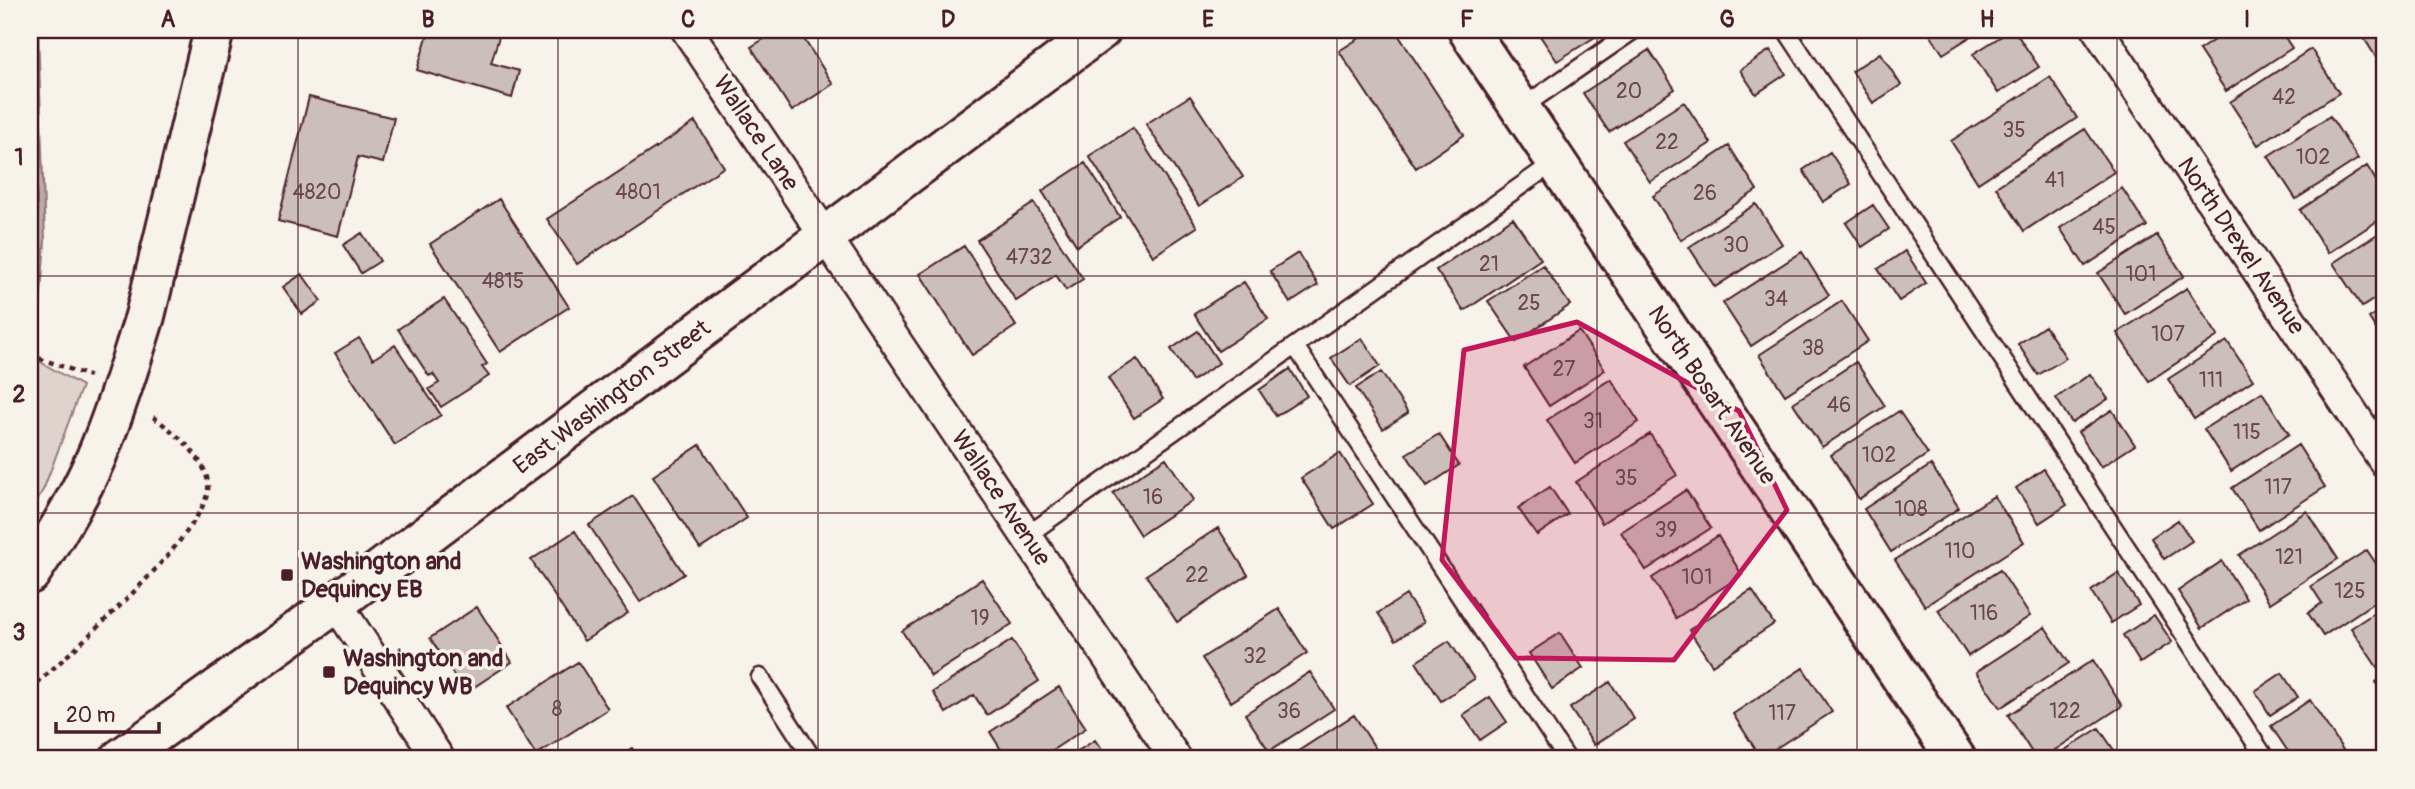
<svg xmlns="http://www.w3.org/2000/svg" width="2415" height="789" font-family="Pangolin,sans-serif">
  <rect width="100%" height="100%" fill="#f7f3e8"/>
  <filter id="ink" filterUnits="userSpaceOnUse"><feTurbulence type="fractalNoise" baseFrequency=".0143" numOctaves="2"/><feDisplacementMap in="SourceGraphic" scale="14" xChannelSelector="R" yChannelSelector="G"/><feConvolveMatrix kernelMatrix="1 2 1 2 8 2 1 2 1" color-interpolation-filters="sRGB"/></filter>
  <g filter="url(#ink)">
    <path fill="#ded4cc" stroke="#947a7c" stroke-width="2" d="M30 356 82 386 44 488 30 513Z"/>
    <path fill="#bcaaa7" stroke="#8e7275" stroke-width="2" d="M30 30H38L45 241 39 319 30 340Z"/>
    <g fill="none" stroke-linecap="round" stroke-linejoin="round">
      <path stroke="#78575d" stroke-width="2" d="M30 323 32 316 38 241 31 30"/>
    </g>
    <path fill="#ccbfb9" stroke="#4a1f2b" stroke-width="2" d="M429 30H501L491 63 519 71 512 98 417 70Z
      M778 30H798L833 84 792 111 751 47Z
      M1372 30H1395L1464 135 1416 168 1339 51Z
      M1536 30H1606L1557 61Z
      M1927 30H1981L1943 54Z
      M2011 30H2014L2039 67 1998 93 1973 54Z
      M2185 30H2202L2190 38Z
      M2229 30H2280L2292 48 2226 91 2199 50Z
      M2359 30H2385V58L2379 62Z
      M2311 49 2339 93 2258 145 2230 102Z
      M1649 50 1675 89 1609 132 1583 93Z
      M1770 50 1786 74 1756 94 1740 70Z
      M1880 53 1901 85 1873 103 1852 71Z
      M2050 77 2077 118 1978 183 1951 141Z
      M1190 96 1243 177 1199 206 1146 124Z
      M309 97 394 118 383 163 358 157 338 236 278 221Z
      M1684 102 1711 143 1650 182 1623 141Z
      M2330 116 2358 159 2296 199 2268 156Z
      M695 122 724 167 577 264 547 219Z
      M1133 128 1197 227 1153 256 1089 156Z
      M2085 129 2114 172 2024 231 1996 187Z
      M1729 146 1757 190 1681 240 1653 196Z
      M1830 152 1851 184 1823 202 1803 170Z
      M1085 163 1120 217 1077 246 1042 191Z
      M2367 166 2385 195V216L2328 253 2300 210Z
      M2122 188 2147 226 2085 266 2060 228Z
      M499 199 569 307 500 352 430 244Z
      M1034 203 1083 279 1066 290 1056 275 1016 301 977 240Z
      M1756 204 1782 244 1715 287 1689 247Z
      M1873 205 1889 229 1862 247 1846 223Z
      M1513 218 1541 259 1464 311 1436 270Z
      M2385 229V292L2362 307 2333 263Z
      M362 233 380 261 361 273 343 245Z
      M2157 235 2184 276 2125 314 2098 273Z
      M964 246 1016 326 972 355 920 274Z
      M1905 251 1926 283 1899 301 1878 269Z
      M1802 252 1829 295 1751 346 1723 303Z
      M1298 253 1318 285 1290 303 1270 271Z
      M1543 265 1570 305 1516 342 1488 301Z
      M302 274 321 301 302 314 283 287Z
      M1244 282 1268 319 1218 351 1194 314Z
      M2187 288 2218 336 2149 381 2117 333Z
      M444 299 487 364 482 367 489 376 441 407 429 389 439 383 433 374 429 376 398 329Z
      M1842 301 1868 341 1785 395 1759 355Z
      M2385 308V343L2369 318Z
      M2045 326 2066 358 2038 375 2018 344Z
      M1198 331 1219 363 1192 381 1171 349Z
      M1579 331 1605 370 1549 406 1524 367Z
      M359 338 373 359 395 345 441 415 395 445 335 353Z
      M1362 338 1380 366 1350 386 1331 358Z
      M2227 341 2253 380 2194 419 2168 379Z
      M1137 359 1163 399 1134 418 1108 378Z
      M1856 362 1885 406 1822 447 1793 403Z
      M1290 369 1307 396 1276 416 1259 390Z
      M1381 372 1408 413 1383 429 1356 388Z
      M2090 374 2108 399 2072 423 2056 398Z
      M1611 379 1639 422 1575 463 1547 420Z
      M2262 392 2289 434 2231 471 2204 429Z
      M2112 410 2135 445 2101 467 2078 432Z
      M1899 411 1928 454 1859 499 1831 455Z
      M1439 434 1459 465 1427 486 1406 454Z
      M1650 434 1677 475 1602 523 1576 482Z
      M700 445 747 518 700 549 653 476Z
      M2298 445 2325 487 2259 530 2232 488Z
      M1340 453 1373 504 1334 529 1301 478Z
      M1166 458 1193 500 1140 535 1113 493Z
      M1931 465 1959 508 1891 552 1864 509Z
      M2044 469 2067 505 2039 523 2016 488Z
      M1550 487 1568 514 1537 535 1518 508Z
      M1686 490 1711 528 1646 570 1621 532Z
      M633 496 684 574 640 602 589 525Z
      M1994 496 2024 542 1925 606 1895 560Z
      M2307 511 2338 559 2270 603 2239 555Z
      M2178 520 2192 541 2164 559 2151 538Z
      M1218 528 1248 575 1177 622 1146 575Z
      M575 531 628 613 584 641 531 560Z
      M1718 536 1742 575 1676 618 1652 578Z
      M2367 550 2385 577V595L2323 636 2308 613 2322 603 2311 586Z
      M2222 561 2246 599 2202 628 2178 591Z
      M2000 570 2030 616 1968 656 1938 610Z
      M2118 573 2139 605 2111 623 2091 591Z
      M982 579 1012 624 931 676 902 631Z
      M1752 590 1774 624 1712 665 1689 630Z
      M1406 595 1424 622 1396 640 1378 613Z
      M2385 606V661L2377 667 2351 628Z
      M477 607 512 662 465 693 430 638Z
      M1279 609 1307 653 1231 702 1202 658Z
      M2154 615 2172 642 2140 663 2123 635Z
      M2045 627 2069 663 2000 708 1976 672Z
      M1560 633 1583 668 1552 689 1529 653Z
      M1012 640 1039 681 987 715 974 695 946 713 933 692Z
      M1449 641 1474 679 1441 701 1416 662Z
      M2093 660 2122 706 2041 759H2036L2008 715Z
      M578 662 608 709 536 755 506 708Z
      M1803 668 1832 712 1761 758 1733 714Z
      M1310 672 1334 709 1269 751 1245 714Z
      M2282 673 2298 697 2270 715 2255 691Z
      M2385 676V696L2376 682Z
      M1610 682 1634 719 1594 745 1570 708Z
      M1059 687 1086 728 1039 759H1007L990 732Z
      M1490 697 1507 722 1480 740 1463 715Z
      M2310 700 2349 759H2293L2271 726Z
      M1354 715 1379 754 1371 759H1286Z
      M2099 728 2120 759H2051Z
      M1095 740 1108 759H1065Z
      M632 748 639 759H616Z
      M781 752 785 759H770Z
      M1851 752 1856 759H1840Z"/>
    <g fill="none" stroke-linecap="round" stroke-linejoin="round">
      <defs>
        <path id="lane" d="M1786 30 2266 759
          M1521 108 1634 30
          M1295 346 1567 759
          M1026 536 1556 161
          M760 677 813 759"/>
        <path id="street" d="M687 30 1176 759
          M2098 30 2385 462
          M336 603 439 759"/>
        <path id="secondary" d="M1468 30 1956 759
          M30 574C57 534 85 487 102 443 119 401 132 358 145 316L214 30"/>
        <path id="primary" d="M120 759 336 603 1101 30"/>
      </defs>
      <use href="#lane" stroke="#4a1f2b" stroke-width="21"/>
      <use href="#street" stroke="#4a1f2b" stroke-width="35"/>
      <use href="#secondary" stroke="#4a1f2b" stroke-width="44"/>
      <use href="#primary" stroke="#4a1f2b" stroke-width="44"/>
      <path stroke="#4a1f2b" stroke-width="4.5" stroke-dasharray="5 5" stroke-linecap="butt" d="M30 355 89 376
        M30 690C65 656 216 528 208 482 203 454 172 430 150 415"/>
      <use href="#lane" stroke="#f7f3e8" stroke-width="16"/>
      <use href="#street" stroke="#f7f3e8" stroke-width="30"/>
      <use href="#secondary" stroke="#f7f3e8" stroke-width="38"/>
      <use href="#primary" stroke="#f7f3e8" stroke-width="38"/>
    </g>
  </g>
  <path fill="#c2185b" fill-opacity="0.2" stroke="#c2185b" stroke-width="5" stroke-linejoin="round" d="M1577 322 1739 411 1787 510 1674 660 1516 658 1442 560 1464 350Z"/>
  <path fill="none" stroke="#4a1f2b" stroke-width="2" stroke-opacity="0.55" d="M298 30V759M558 30V759M818 30V759M1078 30V759M1337 30V759M1597 30V759M1857 30V759M2117 30V759M30 276H2385M30 513H2385"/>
  <g fill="#4a1f2b" stroke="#f7f3e8" stroke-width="2.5">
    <rect x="280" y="568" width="14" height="14" rx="3.5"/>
    <rect x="322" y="665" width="14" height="14" rx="3.5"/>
  </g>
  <g text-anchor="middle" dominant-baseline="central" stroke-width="7" stroke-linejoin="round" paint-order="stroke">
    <g font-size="21" fill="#6a474e">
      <text x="1629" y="91">20</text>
      <text x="2284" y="97">42</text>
      <text x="2014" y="130">35</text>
      <text x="1667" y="142">22</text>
      <text x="2313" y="157">102</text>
      <text x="2055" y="180">41</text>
      <text x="317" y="192">4820</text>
      <text x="638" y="192">4801</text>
      <text x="1705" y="193">26</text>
      <text x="2104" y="227">45</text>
      <text x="1736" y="245">30</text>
      <text x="1029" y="257">4732</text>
      <text x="1489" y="264">21</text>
      <text x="2141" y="274">101</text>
      <text x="503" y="281">4815</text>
      <text x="1776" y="299">34</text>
      <text x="1529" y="303">25</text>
      <text x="2168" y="334">107</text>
      <text x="1813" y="348">38</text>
      <text x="1564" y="369">27</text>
      <text x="2211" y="380">111</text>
      <text x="1839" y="405">46</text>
      <text x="1593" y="421">31</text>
      <text x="2247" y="432">115</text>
      <text x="1879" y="455">102</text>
      <text x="1626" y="478">35</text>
      <text x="2278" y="487">117</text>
      <text x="1153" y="497">16</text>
      <text x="1911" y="509">108</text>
      <text x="1666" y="530">39</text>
      <text x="1960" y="551">110</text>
      <text x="2289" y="557">121</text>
      <text x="1197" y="575">22</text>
      <text x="1697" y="577">101</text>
      <text x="2350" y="591">125</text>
      <text x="1984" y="613">116</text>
      <text x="980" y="618">19</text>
      <text x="1255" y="656">32</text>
      <text x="557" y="709">8</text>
      <text x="1289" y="711">36</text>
      <text x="2065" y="711">122</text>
      <text x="1782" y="713">117</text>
    </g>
    <g font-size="24" fill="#4a1f2b" stroke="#f7f3e8">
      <text transform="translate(756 133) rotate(56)">Wallace Lane</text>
      <text transform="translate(2241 246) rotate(56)">North Drexel Avenue</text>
      <text transform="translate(1712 395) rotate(56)">North Bosart Avenue</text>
      <text transform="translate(612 397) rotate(-37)">East Washington Street</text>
      <text transform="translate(1001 498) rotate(56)">Wallace Avenue</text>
    </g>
    <g font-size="24" font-weight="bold" fill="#4a1f2b" stroke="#f7f3e8" text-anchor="start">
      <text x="301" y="561">Washington and<tspan x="301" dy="28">Dequincy EB</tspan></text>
      <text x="343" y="658">Washington and<tspan x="343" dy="28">Dequincy WB</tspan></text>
    </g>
  </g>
  <rect width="2415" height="789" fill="none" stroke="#f7f3e8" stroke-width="77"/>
  <path d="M56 722v10h103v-10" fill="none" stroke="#4a1f2b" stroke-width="3.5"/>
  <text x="66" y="722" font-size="21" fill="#4a1f2b" stroke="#f7f3e8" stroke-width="5" paint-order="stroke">20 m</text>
  <rect x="38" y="38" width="2338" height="712" fill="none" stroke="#4a1f2b" stroke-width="2.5"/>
  <g font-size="23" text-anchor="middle" font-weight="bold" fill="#4a1f2b">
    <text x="168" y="27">A</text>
    <text x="428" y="27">B</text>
    <text x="688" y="27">C</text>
    <text x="948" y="27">D</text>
    <text x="1208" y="27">E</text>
    <text x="1467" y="27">F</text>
    <text x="1727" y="27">G</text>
    <text x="1987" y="27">H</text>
    <text x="2247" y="27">I</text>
    <text x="19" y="165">1</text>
    <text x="19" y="402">2</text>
    <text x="19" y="640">3</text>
  </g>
</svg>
